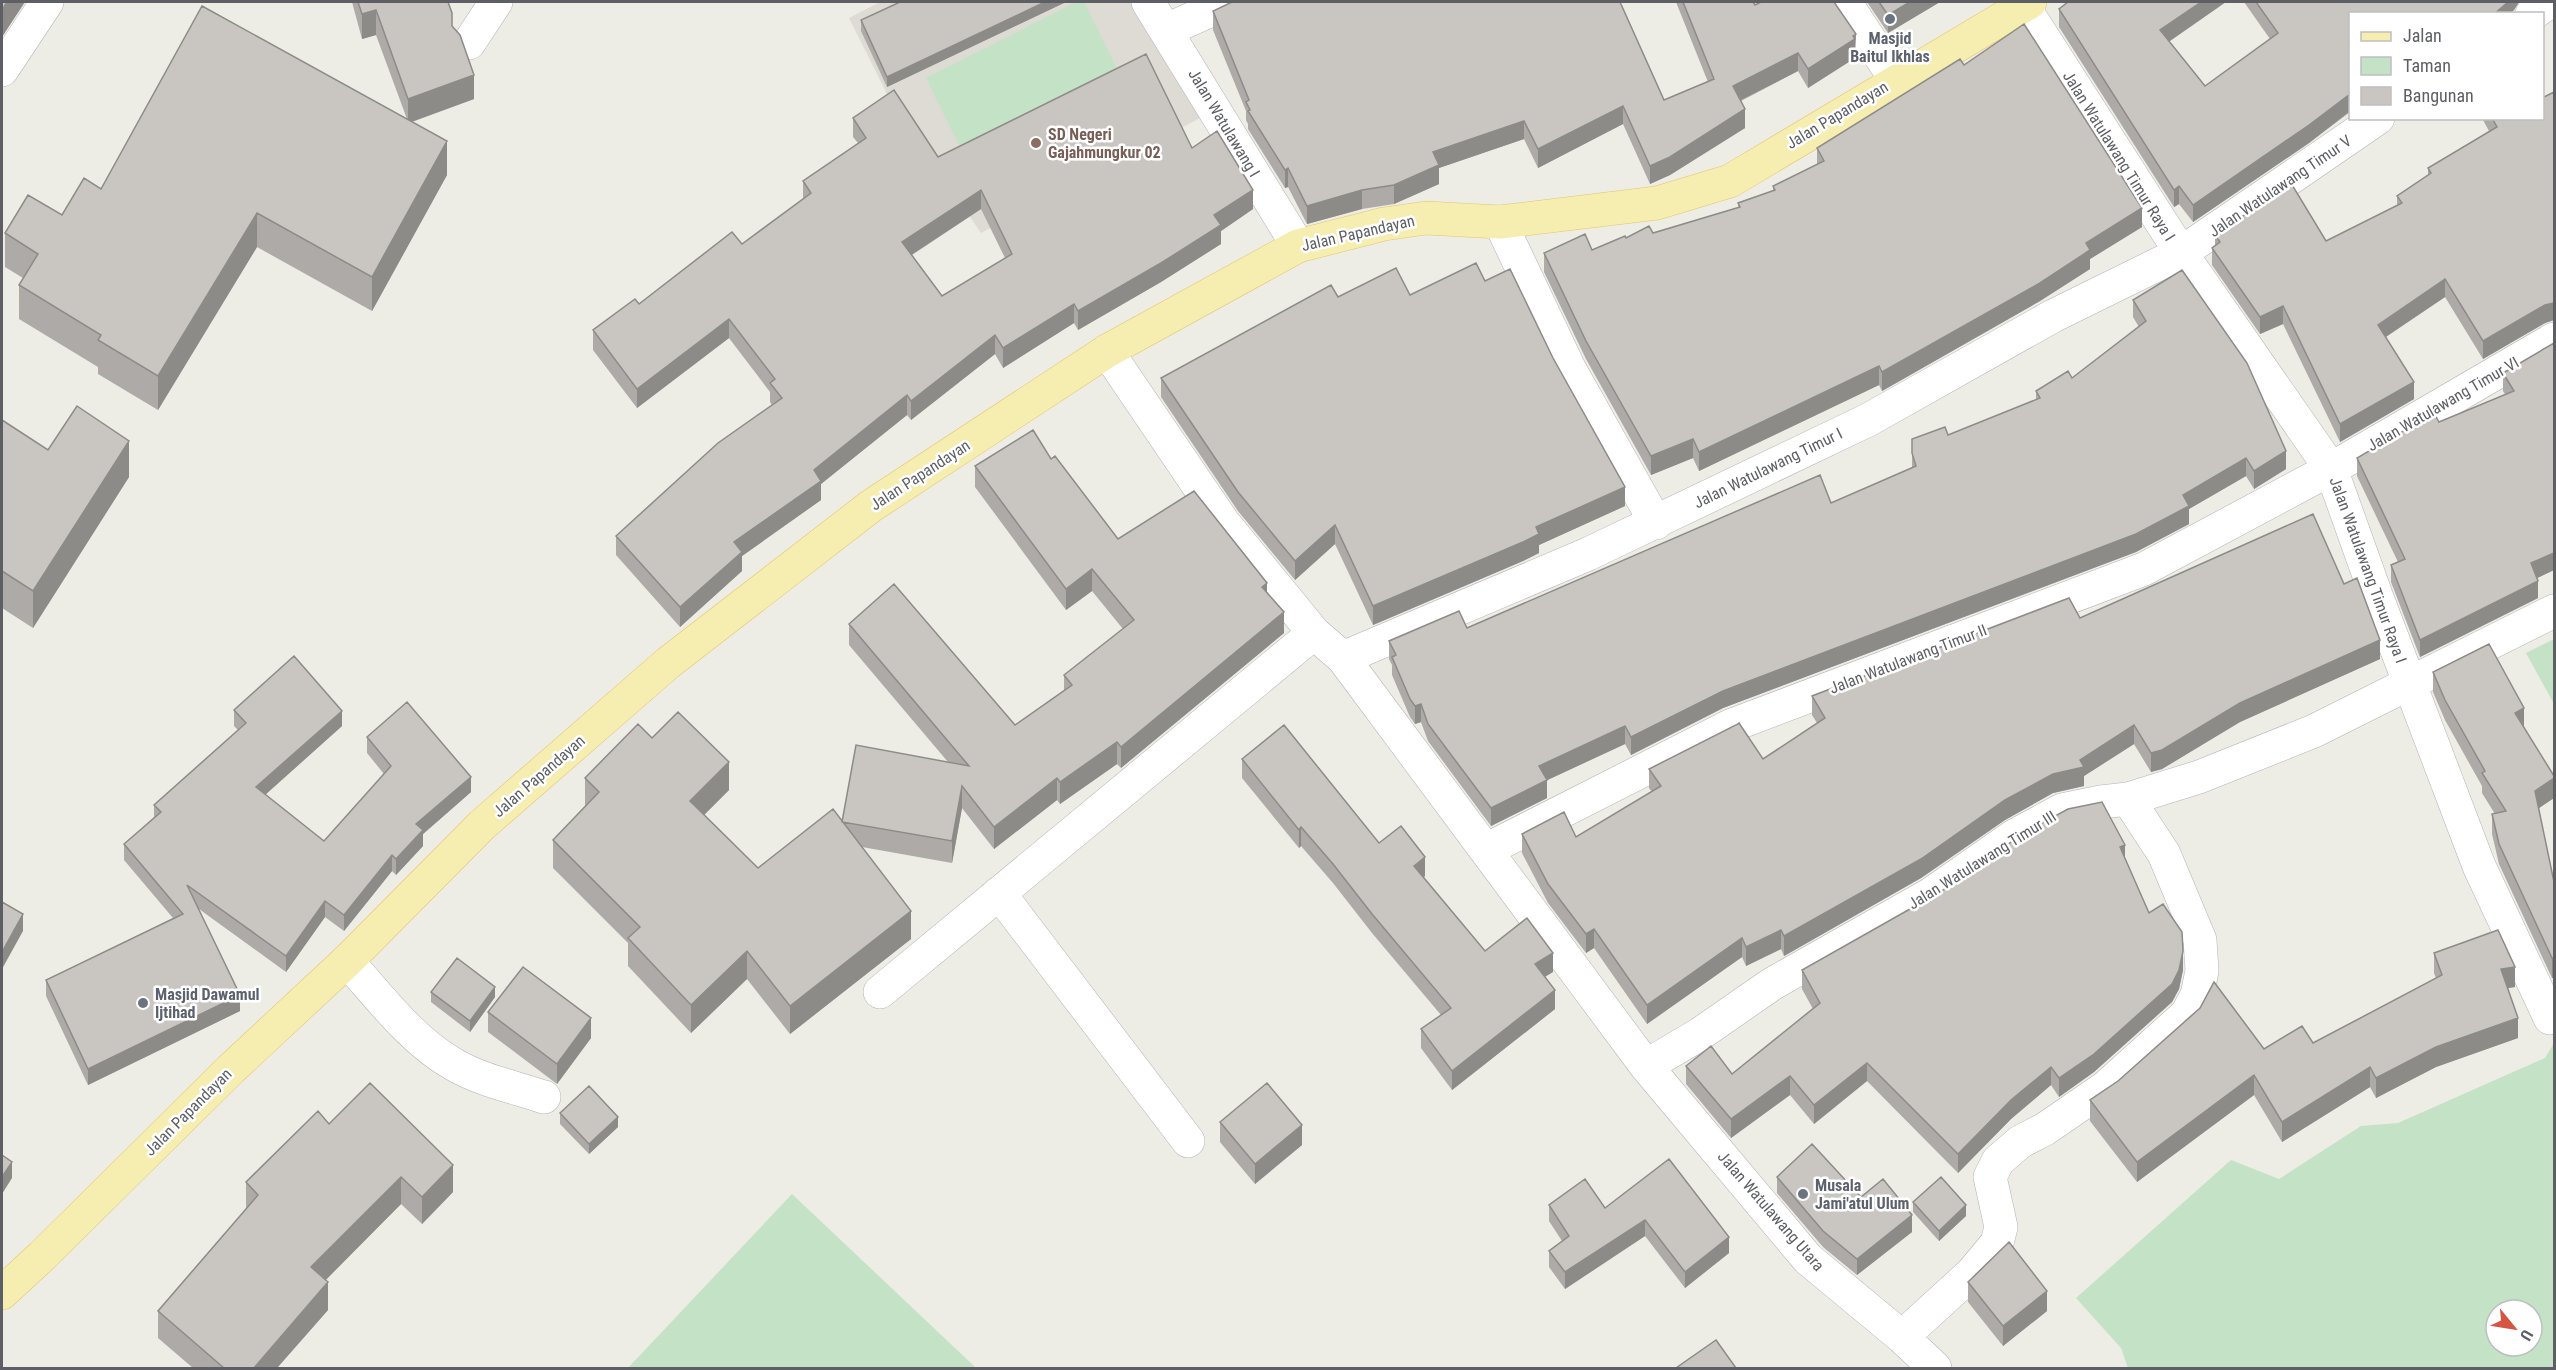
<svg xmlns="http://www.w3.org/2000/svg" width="2556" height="1370" font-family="'Roboto Condensed',sans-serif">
  <rect width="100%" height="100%" fill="#edece5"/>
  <path fill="#dddbd3" d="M880 2H1131L1202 117 981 233 888 96 849 18Z"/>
  <path fill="#c4e2c5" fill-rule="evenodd" d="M1076 2H1084L1121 77 965 157 926 78Z
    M2554 639V704L2526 653Z
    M2554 1043V1368H2128L2121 1348 2076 1298 2231 1160 2279 1179 2361 1126 2398 1123 2545 1058ZM2496 1310H2532V1346H2496Z
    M792 1194 974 1366 975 1368H628Z"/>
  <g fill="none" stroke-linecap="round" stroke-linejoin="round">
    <defs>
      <path id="minor" d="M1148 2 1298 246
        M1845 2 1896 80
        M2023 6 2181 253 2331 469 2376 595 2479 866 2550 1018
        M2532 14 2549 2
        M1167 30 1229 2
        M469 43 496 2
        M2 70 47 2
        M1500 222 1569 368 1656 523
        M1107 351 1223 522 1314 633 1343 658 1646 1066 1808 1259 1902 1337 1935 1368
        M1343 658 1588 554 1868 420 2053 316 2181 253 2378 118
        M1486 850 1730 726 2144 569 2331 469 2554 339
        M999 893 1188 1141
        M347 961C379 996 411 1040 453 1064 480 1080 514 1087 544 1097
        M880 992 1314 633
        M1646 1066 1700 1034 1772 984 1931 894 2014 836 2062 810 2101 802 2128 799 2199 777 2314 731 2554 611
        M1902 1337 1972 1273 1997 1243 2001 1227 1990 1177 1998 1161 2020 1142 2045 1129 2106 1087 2187 1014 2197 995 2202 971 2200 940 2164 854 2128 799"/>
      <path id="major" d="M2 1293 42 1256 231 1069 347 961 482 825 668 663 871 506 1107 351 1298 246 1384 224 1426 218 1500 222 1657 203 1730 181 2030 2"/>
    </defs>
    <use href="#minor" stroke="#b2b4b8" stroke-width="34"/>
    <use href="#major" stroke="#e2c669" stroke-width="34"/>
    <use href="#minor" stroke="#fff" stroke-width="33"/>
    <use href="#major" stroke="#f6eeb1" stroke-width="33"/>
  </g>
  <path fill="#adaaa7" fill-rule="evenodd" d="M352 2H448L452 26 474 99 412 122 447 175 372 311 257 247 158 410 98 374V367L19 319V285L23 278 5 267V233L62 215 101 189 407 119 376 35 362 39Z
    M900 2H1066L887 87 861 31V20Z
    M1676 2H1753L1755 5 1856 53H1855V58L1808 88 1798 71 1741 101 1745 128 1670 175 1650 184 1623 124 1538 168 1524 139 1439 168V184L1394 204 1362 209 1307 224 1288 187 1285 188 1248 129V124L1246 120V111L1213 30V11L1664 100 1708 82Z
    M1867 2H1940L1888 33Z
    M2244 2H2519L2514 10 2509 14H2350V112L2309 143 2193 222 2179 204 2174 207 2059 27V9L2169 41 2205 86 2270 39Z
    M1964 65 2142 227 2090 259V269L2040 301 1882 391 1879 385 1699 471 1693 458 1651 475 1586 359 1544 272V253L1592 250 1626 238 1653 233 1738 208V203L1773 191V186L1817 165V148Z
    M853 118 938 157 1192 148 1253 209 1221 231V244L1161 282 1078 330 1074 323 1003 368 995 354 911 420 907 415 821 484V500L742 556V571L680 627 616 555V536L772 405 770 402V392L729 338 637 408 593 350V330L742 244 803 199V181L858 143 853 137ZM981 209 1005 258 942 296 912 255Z
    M2482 118H2542L2554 320 2545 323 2483 359 2445 297 2386 337 2414 399 2340 442 2283 324 2260 334 2212 265V248L2215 246V235L2326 241 2397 205V196L2428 175V168L2489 131Z
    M1485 281 1553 358 1625 506 1539 545V553L1523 561 1373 625 1335 544 1295 580 1238 511 1161 397V378L1338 297 1410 295Z
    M2133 300 2286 469 2254 489 2246 476 2189 509V524L2136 552 1723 708 1631 755 1625 744 1547 780V798L1491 826 1428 741 1421 722 1415 724 1410 717 1392 675V665L1389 659V641L1467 628 1831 503 1912 468V439L1948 435 2036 400V391L2072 378 2139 327 2133 317Z
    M2554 343V570L2537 578 2538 598 2420 657 2391 582V565L2398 562 2357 476V458L2439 422 2505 394 2503 391V373Z
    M2 420 48 450 129 477 33 628 2 608Z
    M1051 459 1118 539 1267 592 1284 633 1121 768 1117 764 1060 804 1057 800 994 849 962 808 952 863 862 847 911 939 790 1034 747 979 691 1033 628 966V943L553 868V840L585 807V778L652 738 729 790 704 815 758 868 948 762 849 645V624L1015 725 1064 690V675L1123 629 1092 591 1066 610 975 487V466Z
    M2344 584 2380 659 2240 722 2162 769 2151 772 2134 744 2084 776V786L2053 793 2005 820 1921 878 1784 956 1781 949 1746 966 1742 957 1647 1024 1594 948 1586 953 1548 903 1522 853V834L1576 837 1652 792 1649 788V769L1763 759 1817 723 1812 715V696L2080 618Z
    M2433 672 2524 727 2554 798 2538 808 2554 882 2552 978 2499 864 2492 834V814H2495L2482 793V786L2445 720 2433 692Z
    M234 710 342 726 265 795 324 841 384 774 367 753V737L471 792 423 834V846L396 875 392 871 344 931 325 917 286 972 199 909 240 1011 88 1085 46 996V980L173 918 124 860V844L154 817V805L238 730 234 726Z
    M1242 759 1379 843 1425 876 1423 878 1485 951 1553 972 1545 977 1555 1009 1452 1090 1421 1048V1029L1441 1015 1372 933 1333 883 1301 846 1299 848 1242 778Z
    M2125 858 2149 913 2183 970 2179 989 2172 1002 2094 1072 2059 1097 2051 1085 2011 1119 1958 1173 1867 1081 1814 1124 1790 1095 1731 1138 1686 1084V1066L1732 1074 1813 1009 1802 989V970Z
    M2434 953 2515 987 2508 988 2518 1038 2436 1067 2376 1098 2370 1087 2282 1142 2254 1095 2137 1182 2090 1121V1100L2264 1049 2313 1043 2436 978 2434 973Z
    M431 992 495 997 470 1032 431 1002Z
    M488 1012 591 1038 557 1084 488 1032Z
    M560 1113 618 1127 589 1154 560 1124Z
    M1220 1122 1302 1145 1255 1184 1220 1142Z
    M329 1124 453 1192 422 1224 401 1204 325 1280 328 1310 277 1368H193L158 1338V1311L246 1209V1182Z
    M1669 1159 1729 1253 1685 1288 1645 1236 1565 1289 1549 1267V1251L1562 1241 1549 1221V1205L1605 1208Z
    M1777 1177 1861 1197 1912 1232 1857 1275 1823 1247 1777 1193Z
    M1913 1202 1966 1216 1939 1241 1913 1212Z
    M1968 1282 2047 1311 2003 1346 1968 1302Z"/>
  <path fill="#8d8b88" d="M7 2H25L2 37V10Z
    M1045 2H1066L887 87V77Z
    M1910 2H1940L1888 33V15Z
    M2201 2H2226L2160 48V30Z
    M2507 2H2519L2514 10 2509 14H2494Z
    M376 10V35L362 39V14Z
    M1856 34 1855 58 1808 88V69Z
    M1798 53V71L1733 104V86Z
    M474 75V99L408 123V99Z
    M2350 94V111L2309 143 2193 222V205Z
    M1623 106V124L1538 168V149Z
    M1745 109V128L1670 175 1650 184V166Z
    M1524 121V139L1439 168V184L1394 204V185L1433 152Z
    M447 141V175L372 311V277Z
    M1288 168V187L1285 188V170Z
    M2179 186V204L2174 207V190Z
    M981 190V209L902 261V242Z
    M1253 190V209L1221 231V244L1161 282 1078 330V311L1214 215Z
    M1362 190V209L1307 224V206Z
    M2142 208V227L2090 259V269L2040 301 1882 391V372Z
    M257 213V247L158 410V376Z
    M2445 279V297L2378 342V325Z
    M2554 303V320L2545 323 2483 359V341L2545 305Z
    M1074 304V323L1003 368V348Z
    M2283 306V324L2260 334V317Z
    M729 319V338L637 408V389Z
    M995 335V354L911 420V401Z
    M1879 366V385L1699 471V452Z
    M2414 382V399L2340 442V424Z
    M907 395V415L821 484V500L742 556V571L680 627V607L734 542 814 470Z
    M1693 439V458L1651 475V456Z
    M129 441V477L33 628V591Z
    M2286 451V469L2254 489V471Z
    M2246 458V476L2189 509V524L2136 552 1723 708 1631 755V737L1723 691 2183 495Z
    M1625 487V506L1539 545V553L1523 561 1373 625V606L1536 527Z
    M1335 525V544L1295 580V561Z
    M2554 553V570L2531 581V563Z
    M1092 569V591L1066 610V589Z
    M2538 581V598L2420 657V640Z
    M1267 583V605L1262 587Z
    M1284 612V633L1121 768V747Z
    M2380 640V659L2240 722 2162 769 2151 772V753L2240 703Z
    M1421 704V722L1415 724V706Z
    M2524 708V728L2515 713Z
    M342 711V726L256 803V787Z
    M2134 725V744L2084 776V786L2053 793 2005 820 1921 878 1784 956V936L2005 800 2080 760Z
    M1625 726V744L1539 784V766Z
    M1117 742V764L1060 804V782Z
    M729 762V790L690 829V801Z
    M471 777V792L423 834V846L396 875V859L416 824Z
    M1057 778V800L994 849V827Z
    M2554 778V798L2535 811V791Z
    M1547 780V798L1491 826V808Z
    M962 786V808L952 863V841Z
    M1301 827V846L1299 848V830Z
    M2125 845V864L2120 847Z
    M392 855V871L344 931V915Z
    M1425 857V876L1414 885V866Z
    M325 901V917L286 972V956Z
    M911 911V939L790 1034V1006Z
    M23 914V931L2 969V952Z
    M1594 929V948L1586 953V934Z
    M1781 930V949L1746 966V947Z
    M1742 938V957L1647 1024V1005Z
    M747 951V979L691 1033V1005Z
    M2183 951V970L2179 989 2172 1002 2094 1072 2059 1097V1078Z
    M1553 953V972L1535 982V964Z
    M2552 958H2554V978H2552Z
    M2515 967V987L2501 989V969Z
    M495 987V997L470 1032V1021Z
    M1555 990V1009L1452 1090V1071Z
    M240 995V1011L88 1085V1069Z
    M591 1018V1038L557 1084V1064Z
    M2518 1018V1038L2436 1067 2376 1098V1078L2436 1047Z
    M1867 1063V1081L1814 1124V1105Z
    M2051 1067V1085L2011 1119 1958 1173V1154L2011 1100Z
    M2370 1067V1087L2282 1142V1122Z
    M2254 1075V1095L2137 1182V1162Z
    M1790 1076V1095L1731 1138V1119Z
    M618 1117V1127L589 1154V1144Z
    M1302 1125V1145L1255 1184V1164Z
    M12 1162V1178L2 1194V1177Z
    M453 1165V1192L422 1224V1197Z
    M401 1177V1204L311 1295V1267Z
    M1966 1205V1216L1939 1241V1231Z
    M1912 1215V1232L1857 1275V1259Z
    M1645 1220V1236L1565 1289V1272Z
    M1729 1237V1253L1685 1288V1272Z
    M328 1282V1310L277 1368H254Z
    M2047 1291V1311L2003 1346V1326Z"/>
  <path fill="#c9c6c2" stroke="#8d8b88" stroke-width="1.5" fill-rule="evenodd" d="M2 2H7L2 10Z
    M358 2H448L452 13V26L460 35 474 75 408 99 376 10 362 14Z
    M900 2H1045L887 77 861 20Z
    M1232 2H1620L1664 100 1714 79 1683 2H1753L1755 5 1761 2H1834L1856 34 1853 36 1855 39 1808 69 1798 53 1733 86 1745 109 1670 157 1650 166 1623 106 1538 149 1524 121 1433 152 1439 165 1394 185 1362 190 1307 206 1288 168 1285 170 1248 111 1250 110 1246 102 1249 100 1213 11Z
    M1879 2H1910L1888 15Z
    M2068 2H2201L2160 30 2205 86 2278 33 2256 2H2508L2494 14H2350V94L2309 125 2193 205 2179 186 2174 190 2059 9Z
    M202 6 447 141 372 277 257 213 158 376 98 340 101 335 19 285 38 254 5 233 28 195 62 215 84 178 101 189Z
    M2024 24 2142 208 2086 243 2090 250 2040 283 1882 372 1879 366 1699 452 1693 439 1651 456 1586 341 1544 253 1585 234 1592 250 1625 236 1626 238 1649 226 1653 233 1740 207 1738 203 1775 190 1773 186 1824 161 1817 148 1960 59 1964 65Z
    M1146 54 1192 148 1217 131 1253 190 1214 215 1221 225 1161 263 1078 311 1074 304 1003 348 995 335 911 401 907 395 814 470 821 481 734 542 742 552 680 607 616 536 718 443 782 398 770 383 775 379 729 319 637 389 593 330 635 299 639 304 732 232 742 244 811 193 803 181 866 138 853 118 894 90 938 157ZM981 190 1012 254 942 296 902 242Z
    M2554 92V303L2545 305 2483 341 2445 279 2378 325 2414 382 2340 424 2283 306 2260 317 2212 248 2220 242 2215 235 2291 183 2326 241 2402 203 2397 196 2431 173 2428 168 2497 127 2492 118H2542V98Z
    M1476 263 1485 281 1510 269 1553 358 1625 487 1536 527 1539 534 1523 542 1373 606 1335 525 1295 561 1238 492 1161 378 1331 285 1338 297 1396 268 1410 295Z
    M2182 270 2247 363 2286 451 2254 471 2246 458 2183 495 2189 506 2136 534 1723 691 1631 737 1625 726 1539 766 1547 780 1491 808 1428 724 1421 704 1415 706 1410 699 1392 657 1396 655 1389 641 1459 611 1467 628 1820 475 1831 503 1916 466 1912 453V439L1945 427 1948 435 2040 398 2036 391 2068 371 2072 378 2146 321 2133 300Z
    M2554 343V553L2531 563 2538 581 2420 640 2391 565 2405 559 2357 458 2434 413 2439 422 2514 391 2503 373Z
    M77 406 129 441 33 591 2 571V420L48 450Z
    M1033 430 1051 459 1055 456 1118 539 1194 491 1267 583 1262 587 1284 612 1121 747 1117 742 1060 782 1057 778 994 827 962 786 952 841 842 822 856 745 969 766 849 624 894 584 1015 725 1072 685 1064 675 1134 620 1092 569 1066 589 975 466Z
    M2313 514 2344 584 2357 578 2380 640 2240 703 2162 750 2151 753 2134 725 2080 760 2084 767 2053 774 2005 800 1921 859 1784 936 1781 930 1746 947 1742 938 1647 1005 1594 929 1586 934 1548 884 1522 834 1564 812 1576 837 1661 786 1649 769 1738 724 1739 723 1763 759 1825 718 1812 696 2069 598 2080 618Z
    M2489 644 2524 708 2515 713 2554 776V778L2535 791 2554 882V958H2552L2499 844 2492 814 2506 811 2482 773 2485 771 2445 700 2433 672Z
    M294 656 342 711 256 787 324 841 391 766 367 737 407 702 471 777 416 824 423 830 396 859 392 855 344 915 325 901 286 956 187 885 240 995 88 1069 46 980 183 914 124 844 161 812 154 805 246 723 234 710Z
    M678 712 729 762 690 801 758 868 833 809 911 911 790 1006 747 951 691 1005 628 938 640 927 553 840 599 792 585 778 638 724 652 738Z
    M1284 725 1379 843 1401 826 1425 857 1414 866 1485 951 1527 918 1553 953 1535 964 1555 990 1452 1071 1421 1029 1451 1008 1372 914 1333 864 1301 827 1299 830 1242 759Z
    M2102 802 2125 845 2120 847 2149 913 2163 904 2182 932 2183 951 2179 970 2172 984 2094 1054 2059 1078 2051 1067 2011 1100 1958 1154 1867 1063 1814 1105 1790 1076 1731 1119 1686 1066 1711 1046 1732 1074 1820 1003 1802 970 1940 892 2024 833 2068 809Z
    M2 902 23 914 2 952Z
    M2498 930 2515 967 2501 969 2518 1018 2436 1047 2376 1078 2370 1067 2282 1122 2254 1075 2137 1162 2090 1100 2118 1081 2200 1008 2214 982 2264 1049 2302 1026 2313 1043 2442 975 2434 953Z
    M457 958 495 987 470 1021 431 992Z
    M523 967 591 1018 557 1064 488 1012Z
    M370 1083 453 1165 422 1197 401 1177 311 1267 328 1282 254 1368H224L158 1311 258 1195 246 1182 318 1111 329 1124Z
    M1267 1083 1302 1125 1255 1164 1220 1122Z
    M589 1086 618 1117 589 1144 560 1113Z
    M1812 1144 1861 1197 1883 1179 1912 1215 1857 1259 1823 1231 1777 1177Z
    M2 1155 12 1162 2 1177Z
    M1669 1159 1729 1237 1685 1272 1645 1220 1565 1272 1549 1251 1569 1236 1549 1205 1585 1179 1605 1208Z
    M1941 1177 1966 1205 1939 1231 1913 1202Z
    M2009 1242 2047 1291 2003 1326 1968 1282Z
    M1716 1340 1736 1368H1676Z"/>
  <g fill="#6b7280" stroke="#fff" stroke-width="2">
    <circle cx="1890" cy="19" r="6"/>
    <circle cx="143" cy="1003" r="6"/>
    <circle cx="1803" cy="1194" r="6"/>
  </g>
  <circle fill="#8d6e63" stroke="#fff" stroke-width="2" cx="1036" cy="143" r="6"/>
  <g text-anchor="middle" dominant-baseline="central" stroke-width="5" stroke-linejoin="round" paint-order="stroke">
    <g font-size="16" font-weight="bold" fill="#5b616d" stroke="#fff" text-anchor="start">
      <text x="1890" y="38" text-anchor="middle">Masjid<tspan x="1890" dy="18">Baitul Ikhlas</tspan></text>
      <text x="155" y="994">Masjid Dawamul<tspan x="155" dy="18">Ijtihad</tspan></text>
      <text x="1815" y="1185">Musala<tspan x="1815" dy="18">Jami'atul Ulum</tspan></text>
    </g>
    <g font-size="16" fill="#5d5f64" stroke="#fff">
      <text transform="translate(1837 115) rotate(-31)">Jalan Papandayan</text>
      <text transform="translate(1224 123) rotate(59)">Jalan Watulawang I</text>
      <text transform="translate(2119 156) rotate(58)">Jalan Watulawang Timur Raya I</text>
      <text transform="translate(2280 186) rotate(-34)">Jalan Watulawang Timur V</text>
      <text transform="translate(1358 233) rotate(-13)">Jalan Papandayan</text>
      <text transform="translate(2443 404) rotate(-30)">Jalan Watulawang Timur VI</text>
      <text transform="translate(1768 468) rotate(-26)">Jalan Watulawang Timur I</text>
      <text transform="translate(920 475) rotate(-33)">Jalan Papandayan</text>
      <text transform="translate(2368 570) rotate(70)">Jalan Watulawang Timur Raya I</text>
      <text transform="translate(1908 659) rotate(-21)">Jalan Watulawang Timur II</text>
      <text transform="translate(539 776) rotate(-41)">Jalan Papandayan</text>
      <text transform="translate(1982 860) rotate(-32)">Jalan Watulawang Timur III</text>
      <text transform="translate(188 1112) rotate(-45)">Jalan Papandayan</text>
      <text transform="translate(1771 1211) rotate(49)">Jalan Watulawang Utara</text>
    </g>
    <g font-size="16" font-weight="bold" fill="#785e54" stroke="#fff" text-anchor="start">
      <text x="1048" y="134">SD Negeri<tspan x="1048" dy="18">Gajahmungkur 02</tspan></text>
    </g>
  </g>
  <rect width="2556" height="1370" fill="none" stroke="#5d5f64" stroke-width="6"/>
  <rect x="2349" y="12" width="195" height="108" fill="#ffffff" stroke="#bebfc1" stroke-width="1.5"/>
  <rect x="2361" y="32" width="30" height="9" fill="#f6eeb1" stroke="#bebfc1" stroke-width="1.5"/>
  <text x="2403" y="42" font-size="18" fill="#5d5f64">Jalan</text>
  <rect x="2361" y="57" width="30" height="18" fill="#c4e2c5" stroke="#bebfc1" stroke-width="1.5"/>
  <text x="2403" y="72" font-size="18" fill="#5d5f64">Taman</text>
  <rect x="2361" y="87" width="30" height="18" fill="#c9c6c2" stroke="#bebfc1" stroke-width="1.5"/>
  <text x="2403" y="102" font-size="18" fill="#5d5f64">Bangunan</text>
  <g transform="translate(2514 1328) rotate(120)"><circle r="28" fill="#ffffff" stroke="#bebfc1" stroke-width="1.5"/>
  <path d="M0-4.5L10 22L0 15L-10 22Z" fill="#d65442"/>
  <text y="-9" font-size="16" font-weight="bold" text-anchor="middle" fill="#5d5f64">U</text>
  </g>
</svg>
